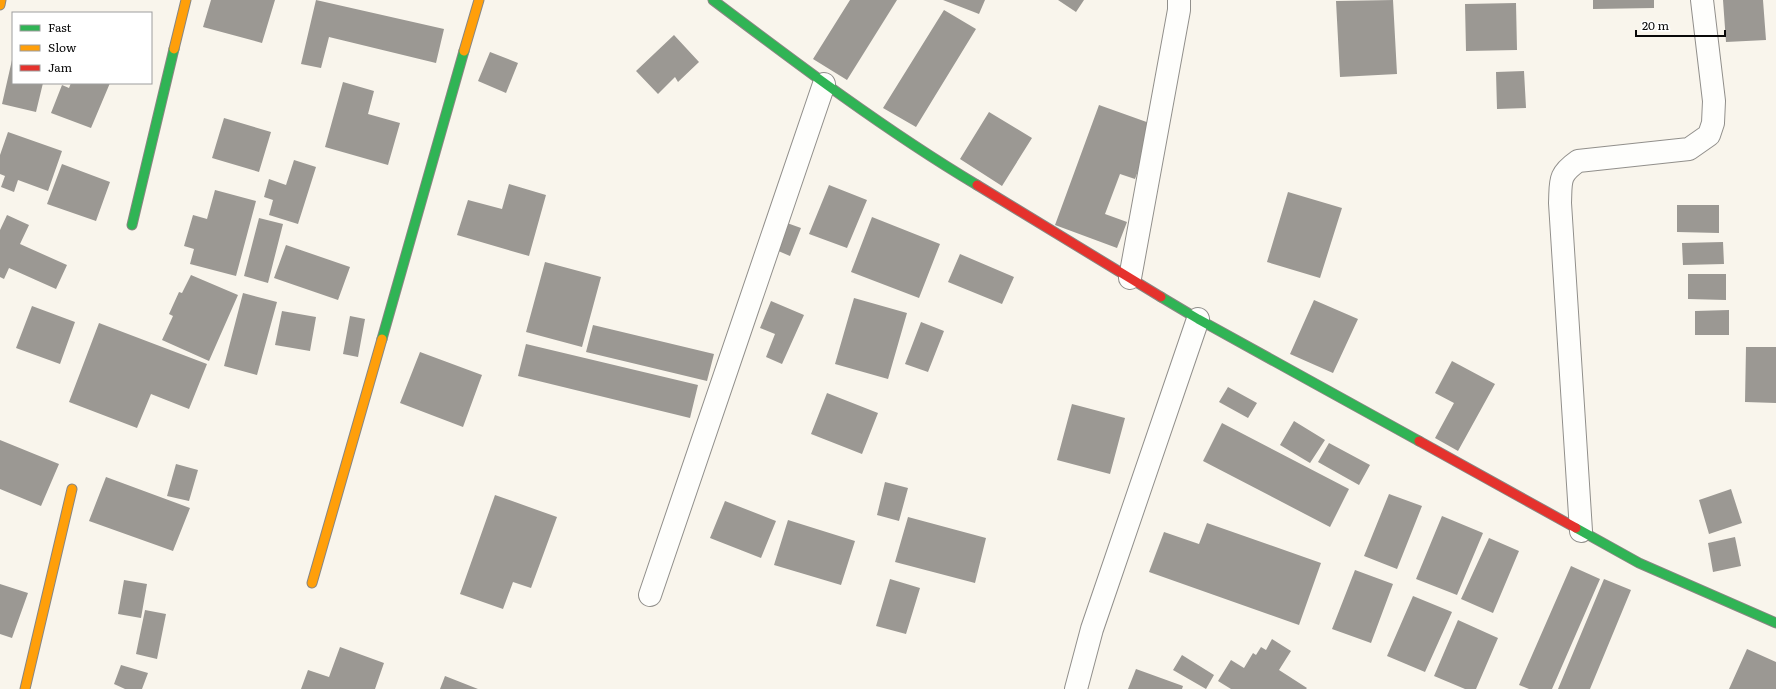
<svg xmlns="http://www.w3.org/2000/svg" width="1776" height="689" font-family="Literata,serif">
  <rect width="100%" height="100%" fill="#f9f5ec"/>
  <path fill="#9b9893" d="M211 0H275L262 43 203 27Z
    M316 0 444 29 436 63 329 37 321 68 301 64Z
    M850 0H897L847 80 813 59Z
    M943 0H985L979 14Z
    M1058 0H1084L1076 12Z
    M1393 0 1397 74 1340 77 1336 1Z
    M1593 0H1654V8L1593 9Z
    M1723 0H1763L1766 40 1726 42Z
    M1516 3 1517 50 1466 51 1465 4Z
    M944 10 976 29 916 127 883 108Z
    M674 35 699 62 678 82 675 77 658 94 636 71Z
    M490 52 518 63 506 93 478 81Z
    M12 60 13 83H43L36 112 2 104Z
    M1524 71 1526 108 1497 109 1496 72Z
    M343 82 374 91 368 114 400 123 388 165 325 147Z
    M71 83H110L91 128 51 113 62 85 69 88Z
    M1099 105 1155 125 1135 179 1120 174 1105 214 1127 222 1117 248 1055 225Z
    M989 112 1032 138 1002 186 960 159Z
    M224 118 271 132 259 172 212 158Z
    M8 132 62 151 48 191 18 180 14 192 1 187 5 176 0 174V155Z
    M294 160 316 167 298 224 269 215 273 200 264 197 269 179 286 185Z
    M62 164 110 182 96 221 47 204Z
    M509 184 546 195 529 256 457 235 468 200 502 209Z
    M829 185 867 200 847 248 809 234Z
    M215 190 256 201 236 276 190 264 194 249 184 246 193 215 207 219Z
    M1288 192 1342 208 1320 278 1267 262Z
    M1677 205H1719V233L1677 232Z
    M7 215 29 225 20 244 67 265 56 289 9 268 4 279 0 277V230Z
    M872 217 940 244 919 298 851 272Z
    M259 218 283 224 268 283 244 276Z
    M787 223 801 228 790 256 776 250Z
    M1723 242 1724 264 1683 265 1682 243Z
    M286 245 350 267 338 300 274 278Z
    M960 254 1014 277 1002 304 948 282Z
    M545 262 601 277 582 347 526 332Z
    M1688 274H1726V300L1688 299Z
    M191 275 238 295 209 361 162 340 173 316 169 314 179 292 182 293Z
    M243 293 277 302 257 375 224 366Z
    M854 298 907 313 888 379 835 364Z
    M1314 300 1358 319 1333 373 1290 354Z
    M771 301 804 315 782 364 766 357 775 334 760 328Z
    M32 306 75 322 60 364 16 348Z
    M1729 310V335H1695V311Z
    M282 311 316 317 310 351 275 345Z
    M350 316 365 319 358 357 343 354Z
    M921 322 944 331 928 372 905 364Z
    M99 323 207 364 189 409 151 394 137 428 69 402Z
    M593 325 714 354 707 381 586 352Z
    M526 344 698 385 690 418 518 376Z
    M1746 347H1776V403L1745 402Z
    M420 352 482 375 463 427 400 403Z
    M1452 361 1495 384 1458 451 1435 438 1454 403 1435 393Z
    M1228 387 1257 403 1248 418 1219 402Z
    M827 393 878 413 862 454 811 434Z
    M1072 404 1125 418 1110 474 1057 460Z
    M1294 421 1325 440 1310 463 1280 445Z
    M1222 423 1349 489 1330 527 1203 461Z
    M0 440 59 464 41 506 0 489Z
    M1329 443 1370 465 1359 485 1318 462Z
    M176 464 198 470 189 501 167 496Z
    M106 477 190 508 173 551 89 521Z
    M885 482 908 488 899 521 877 515Z
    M1731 489 1742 523 1709 534 1699 500Z
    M1389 494 1422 506 1397 569 1364 556Z
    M495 495 557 517 531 588 513 582 503 609 460 594Z
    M725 501 776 521 761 558 710 538Z
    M1442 516 1483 533 1457 595 1416 579Z
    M908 517 986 538 975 583 895 562Z
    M788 520 855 541 841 585 774 565Z
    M1207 523 1321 563 1299 625 1149 572 1164 532 1199 544Z
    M1735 537 1741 566 1713 572 1708 543Z
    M1489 538 1519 551 1493 613 1461 599Z
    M1571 566 1600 579 1552 689H1529L1519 685Z
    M1355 570 1393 584 1371 643 1332 629Z
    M890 579 920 588 906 634 876 626Z
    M1604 579 1631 590 1590 689H1558Z
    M124 580 147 584 141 618 118 614Z
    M0 584 28 593 12 638 0 634Z
    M1413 596 1452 612 1425 672 1387 656Z
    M145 610 166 614 157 659 136 654Z
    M1458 620 1498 638 1476 689H1465L1434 676Z
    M1272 639 1291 651 1279 670 1307 688 1306 689H1231L1218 681 1231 660 1244 668 1253 653 1256 655 1261 647 1266 650Z
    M340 647 384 663 375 689H301L308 670 329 677Z
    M1747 649 1776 662V689H1729Z
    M1182 655 1214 675 1206 689 1173 670Z
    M121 665 148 673 142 689H125L114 684Z
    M1136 669 1183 686 1182 689H1128Z
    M445 676 478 689H440Z"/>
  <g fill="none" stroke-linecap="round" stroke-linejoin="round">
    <defs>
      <path id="street" d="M1130 278 1179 10V0
        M1581 531 1560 203C1561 181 1558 175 1578 161L1689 149 1709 135 1713 123 1714 101 1702 0
        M650 595 824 84
        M1076 689 1092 629 1198 319"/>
      <path id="fast" d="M713 0C799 65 885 130 977 185
        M132 225 174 49
        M1161 297 1198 319 1419 441
        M382 339 464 51
        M1576 528 1639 563 1776 623"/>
      <path id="slow" d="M0 5 1 0
        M174 49 186 0
        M464 51 479 0
        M312 583 382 339
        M25 689 72 489"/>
      <path id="jam" d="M977 185 1161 297
        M1419 441 1576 528"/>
    </defs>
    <use href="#street" stroke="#918f8b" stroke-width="24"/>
    <use href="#fast" stroke="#888682" stroke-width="11"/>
    <use href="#slow" stroke="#888682" stroke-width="11"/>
    <use href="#jam" stroke="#888682" stroke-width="11"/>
    <use href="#street" stroke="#fefefc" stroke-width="22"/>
    <use href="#fast" stroke="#30b455" stroke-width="9"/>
    <use href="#slow" stroke="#ff9f0a" stroke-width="9"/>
    <use href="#jam" stroke="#e5322d" stroke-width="9"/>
  </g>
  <rect x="12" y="12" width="140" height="72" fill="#ffffff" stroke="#9d9d9d"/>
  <rect x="20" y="25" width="20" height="6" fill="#30b455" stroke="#9d9d9d"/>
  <text x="48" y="32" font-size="12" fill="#090909">Fast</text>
  <rect x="20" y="45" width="20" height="6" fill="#ff9f0a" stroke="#9d9d9d"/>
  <text x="48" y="52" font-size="12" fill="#090909">Slow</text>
  <rect x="20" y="65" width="20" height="6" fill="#e5322d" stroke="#9d9d9d"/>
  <text x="48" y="72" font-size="12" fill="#090909">Jam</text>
  <path d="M1636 30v6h89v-6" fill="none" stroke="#090909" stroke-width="2"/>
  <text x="1642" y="30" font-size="12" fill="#090909" stroke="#ffffff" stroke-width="3" paint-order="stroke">20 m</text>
</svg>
